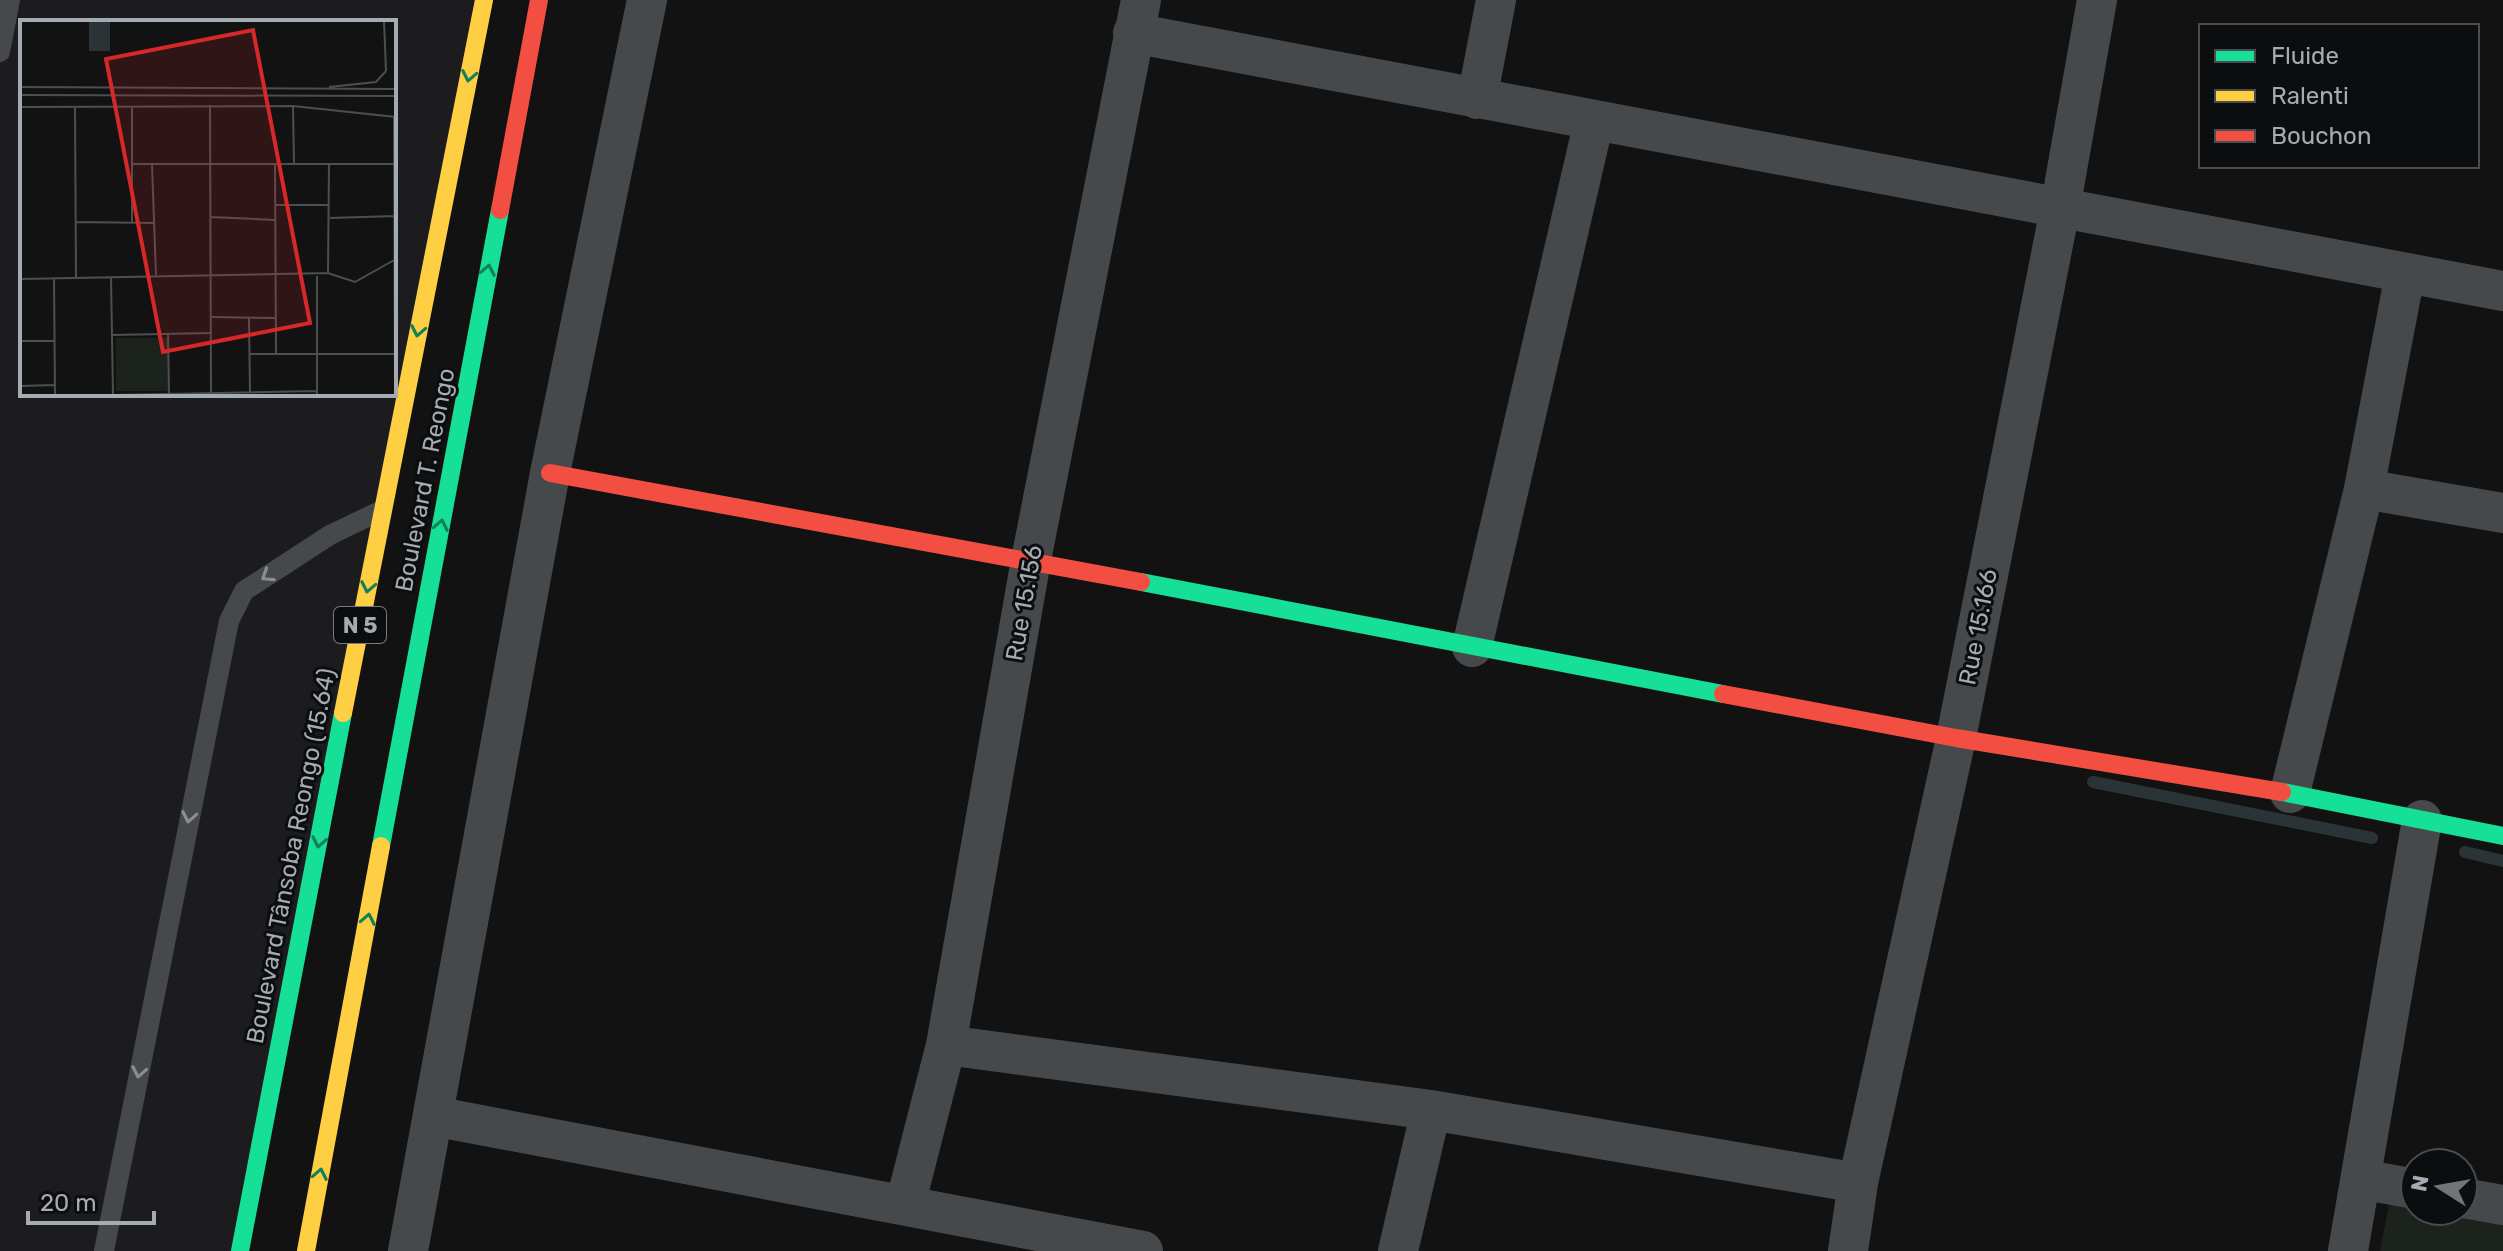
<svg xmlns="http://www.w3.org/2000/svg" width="2503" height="1251" font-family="Rubik,sans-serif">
  <rect width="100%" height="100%" fill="#121212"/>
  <path fill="#1c1c1e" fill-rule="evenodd" d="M0 0H484L240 1251H0ZM22 22H394V394H22Z"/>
  <path fill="#1c221c" d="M2392 1189 2415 1193V1211L2503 1210V1251H2380Z"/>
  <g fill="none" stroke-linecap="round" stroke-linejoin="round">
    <path stroke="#2a3336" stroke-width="12" d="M2093 782 2372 838
      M2465 852 2503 861"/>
    <path stroke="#46494b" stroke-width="20" d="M0 52 10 0
      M104 1251 229 621 244 591 330 535 382 510"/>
    <path stroke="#46494b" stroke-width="40" d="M1133 33 2503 291
      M1477 99 1496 0
      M2364 489 2503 513
      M1472 647 1594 121
      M2290 793 2364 489 2405 274
      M946 1045 1431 1110 1858 1183
      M433 1116 1143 1251
      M2361 1179 2415 1189
      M2463 1198 2503 1205
      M905 1205 946 1045 1031 560 1141 0
      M408 1251 550 473 647 0
      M1398 1251 1431 1110
      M1848 1251 1858 1183 1956 738 2060 209 2097 0
      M2348 1251 2422 820"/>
    <path stroke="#16e098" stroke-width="18" d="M1141 582 1723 694
      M2282 792 2503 836
      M381 846 500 210
      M240 1251 343 713"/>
    <path stroke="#ffcf43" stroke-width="18" d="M343 713 484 0
      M306 1251 381 846"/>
    <path stroke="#f24e42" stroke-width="18" d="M500 210 539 0
      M550 473 1141 582
      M1723 694 1956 738 2282 792"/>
  </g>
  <defs><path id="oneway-chevron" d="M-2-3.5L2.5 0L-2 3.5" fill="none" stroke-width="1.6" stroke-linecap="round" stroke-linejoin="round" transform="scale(2)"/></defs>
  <g stroke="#12815a">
    <use href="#oneway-chevron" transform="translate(469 76) rotate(101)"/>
    <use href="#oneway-chevron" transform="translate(488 270) rotate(-79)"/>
    <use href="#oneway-chevron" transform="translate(418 331) rotate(101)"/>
    <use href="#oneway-chevron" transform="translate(441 525) rotate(-79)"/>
    <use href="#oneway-chevron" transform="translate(368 587) rotate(101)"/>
    <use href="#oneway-chevron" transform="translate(319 842) rotate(101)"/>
    <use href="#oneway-chevron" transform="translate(368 919) rotate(-79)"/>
    <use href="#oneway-chevron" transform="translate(320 1174) rotate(-79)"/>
  </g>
  <g stroke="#888e93">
    <use href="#oneway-chevron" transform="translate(267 576) rotate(147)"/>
    <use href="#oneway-chevron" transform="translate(189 817) rotate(101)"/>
    <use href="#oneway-chevron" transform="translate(139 1072) rotate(101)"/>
  </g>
  <g text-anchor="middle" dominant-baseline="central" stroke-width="6" stroke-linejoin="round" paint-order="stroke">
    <rect fill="#0c0d0e" stroke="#767c81" stroke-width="2" x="334" y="607" width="52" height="36" rx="6"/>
    <g font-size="22" font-weight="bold" fill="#a4abb2">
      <text x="360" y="625">N 5</text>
    </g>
    <g font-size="24" fill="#a4abb2" stroke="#0c0d0e">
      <text transform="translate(425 480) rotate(-79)">Boulevard T. Reongo</text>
      <text transform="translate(1024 603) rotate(-80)">Rue 15.156</text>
      <text transform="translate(1978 627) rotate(-79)">Rue 15.166</text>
      <text transform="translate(291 856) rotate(-79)">Boulevard Tânsoba Reongo (15.64)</text>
    </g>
  </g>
  <g transform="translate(20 20)">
    <rect width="376" height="376" fill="#121212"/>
    <path d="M96 318H148V371H96Z" fill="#1c221c"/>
    <path d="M69 1H90V31H69Z" fill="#2a3336"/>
    <path fill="none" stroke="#4c4f52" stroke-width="2" d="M364 1 366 51M0 67 376 69M309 67 356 62 366 51M0 75 376 76M190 85 191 374M112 86V202M273 86 274 144M0 87 273 86 376 97M55 87 56 257M374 97 375 375M112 144H375M255 144 256 335M132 145 136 255M255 185H309M190 197 255 200M310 198 375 196M55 202 135 203M308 253 309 144M297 256V375M91 257 93 375 297 371M34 258 35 375M0 259 308 253 335 262 376 239M192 297 255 298M229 298 230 372M148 314 149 375M92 315 192 313M0 321H34M230 334H376M0 366 35 365"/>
    <path fill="#d62828" fill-opacity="0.15" stroke="#d62828" stroke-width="4" d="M233 10 290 303 143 332 86 39Z"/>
    <rect width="376" height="376" fill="none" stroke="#a4abb2" stroke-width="4"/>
  </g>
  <rect x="2199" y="24" width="280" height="144" fill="#0c0d0e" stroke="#494c50" stroke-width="2"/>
  <rect x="2215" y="50" width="40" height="12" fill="#16e098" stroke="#494c50" stroke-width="2"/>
  <text x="2271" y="64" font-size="24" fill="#a4abb2">Fluide</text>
  <rect x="2215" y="90" width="40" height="12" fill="#ffcf43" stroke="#494c50" stroke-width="2"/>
  <text x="2271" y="104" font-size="24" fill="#a4abb2">Ralenti</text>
  <rect x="2215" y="130" width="40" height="12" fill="#f24e42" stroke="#494c50" stroke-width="2"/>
  <text x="2271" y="144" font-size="24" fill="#a4abb2">Bouchon</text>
  <g transform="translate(2439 1187) rotate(281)"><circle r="38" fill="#0c0d0e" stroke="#494c50" stroke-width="2"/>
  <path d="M0-6L14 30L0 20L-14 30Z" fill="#71757a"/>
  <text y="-12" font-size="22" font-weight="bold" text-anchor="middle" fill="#a4abb2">N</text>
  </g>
  <path d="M28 1211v12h126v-12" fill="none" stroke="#a4abb2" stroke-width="4"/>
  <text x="40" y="1211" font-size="24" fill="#a4abb2" stroke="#0c0d0e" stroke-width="6" paint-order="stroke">20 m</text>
</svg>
